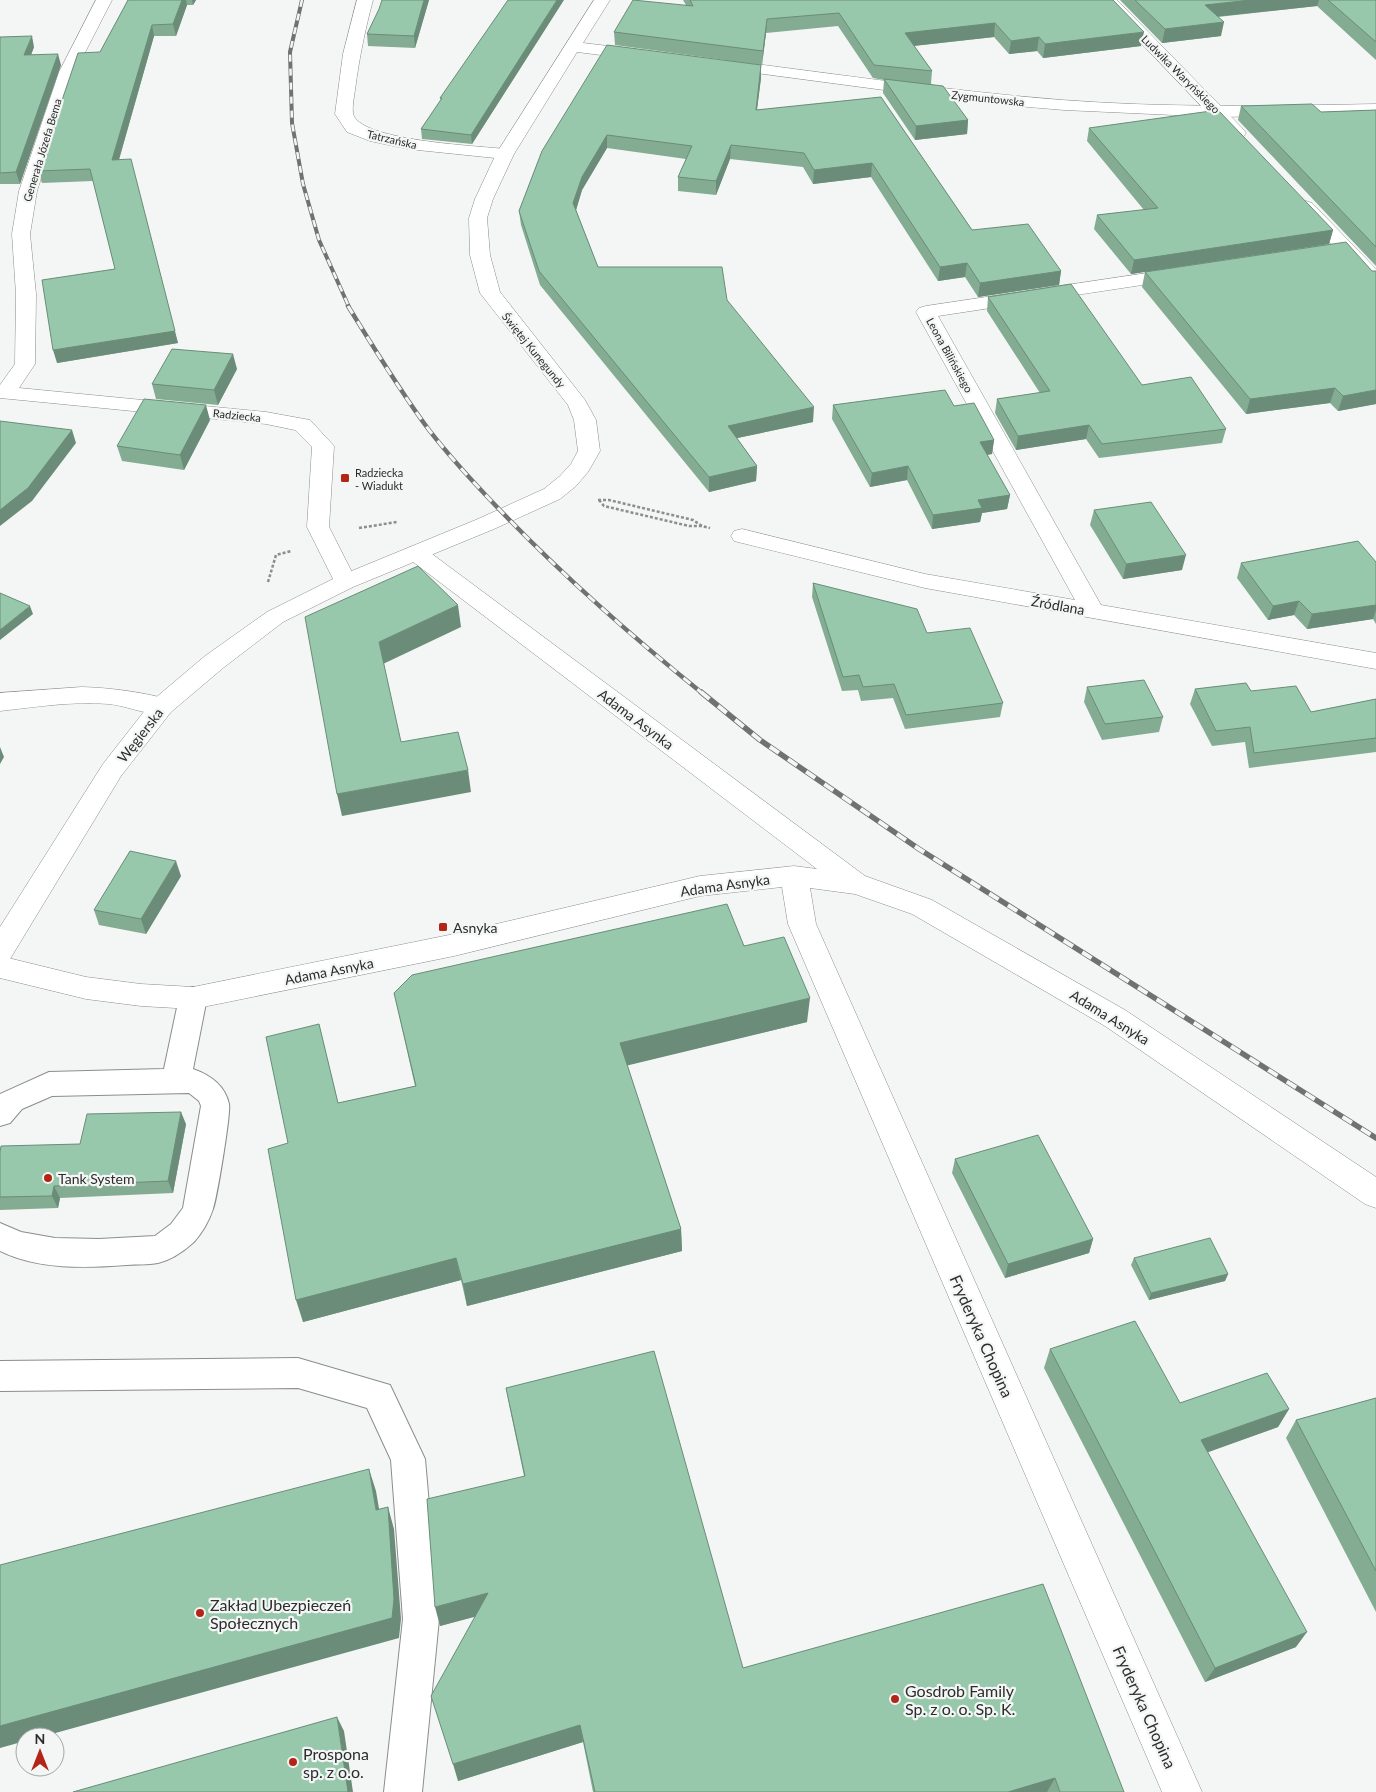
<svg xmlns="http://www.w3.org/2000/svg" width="1376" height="1792" font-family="Lato,sans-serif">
  <rect width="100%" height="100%" fill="#f3f6f4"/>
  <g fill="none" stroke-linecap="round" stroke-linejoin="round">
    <defs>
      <path id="lane" d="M193 987 203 990 207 998 193 1069C210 1075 225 1085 229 1104 231 1113 217 1198 213 1209 209 1221 202 1233 194 1242 184 1251 171 1260 158 1263 148 1265 137 1264 127 1265 86 1268 38 1270 0 1251V1223L21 1232 55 1238 99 1239 155 1236 171 1224 183 1208 201 1106 199 1101 189 1093 52 1096 22 1109 10 1123 0 1126V1094L49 1072 164 1069 179 998 183 990Z
        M298 1358 390 1385 425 1459 439 1619 422 1792H384L403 1619 391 1460 367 1408 298 1388 0 1391V1361Z"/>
      <path id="street" d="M96 0H112L75 72 37 191 30 234 36 294 35 364 19 388 266 412 310 420 334 446 329 527 357 582 353 587 345 589 337 587 307 527 312 447 295 430 266 424 0 398V385L15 364 16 294 12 234 19 191 59 72Z
        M357 0H373C365 30 359 59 355 90 354 97 352 107 353 113 357 141 480 146 505 149L511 150 514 154 511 158 505 159 408 149 370 141 347 132 335 114 343 54Z
        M1100 0H1117L1243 129 1246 133 1243 137 1237 138 1231 137Z
        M1306 201 1312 203 1376 269V286L1369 284 1300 211 1297 207 1300 203Z
        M1181 268 1188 270 1191 274 1188 278 938 316 1101 605 1376 653V669L925 588 734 541 731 536 734 531 742 529 925 574 1075 600 916 312 919 308 926 306Z
        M416 546 424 548 865 876 932 900 1125 1010 1376 1177V1208L1365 1204 1105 1026 912 914 855 894 810 888 816 924 1202 1792H1162L788 924 782 887 700 896 454 956 193 1009 141 1006 86 999 0 978V956L86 977 141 984 193 987 454 934 700 876 794 866 817 869 408 558 405 553 408 548Z
        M82 687C112 688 142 692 171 700L174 706 171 712C151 718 129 706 109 704 73 701 36 707 0 711V693Z"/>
      <path id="secondary" d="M594 0H610L583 43 641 50 647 52 649 55 647 58 641 60 577 52 514 154 493 199 487 218 490 255 500 292 585 400 596 420 600 451 588 472 576 486 560 499 494 529 353 587 283 622 223 668 171 712 121 776 10 959 0 962V927L103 764 153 700 205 656 267 612 337 577 478 519 544 489 560 476 571 464 578 451 574 420 568 405 480 293 470 255 469 218 475 199 496 154Z
        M724 60C837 74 949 91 1062 100 1167 108 1271 106 1376 104V114L1218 117 1064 110 982 103 718 68 716 65 718 62Z"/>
    </defs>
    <use href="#lane" stroke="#8a8d8b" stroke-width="2"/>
    <use href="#street" stroke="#8a8d8b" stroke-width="1"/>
    <use href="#secondary" stroke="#8a8d8b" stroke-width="1"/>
    <path stroke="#8c8e8c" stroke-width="2.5" stroke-dasharray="3 2" stroke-linecap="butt" d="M598 500H609L693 520 702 526 710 528
      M599 500 604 506 689 526H702
      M359 528 397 522
      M268 582 276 555 291 551"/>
    <use href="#lane" fill="#fff" fill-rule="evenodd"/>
    <use href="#street" fill="#fff" fill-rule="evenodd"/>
    <use href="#secondary" fill="#fff" fill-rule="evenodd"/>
    <defs>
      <path id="rail-far2" d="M302 0 290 52 292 123 303 184 319 240 349 307"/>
      <path id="rail-far1" d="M348 306C374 348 400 391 429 430 450 457 474 483 497 507 561 574 630 635 702 693"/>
      <path id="rail" d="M701 692 760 740 919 849 1376 1138"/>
    </defs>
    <use href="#rail-far2" stroke="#707170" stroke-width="4"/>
    <use href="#rail-far1" stroke="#707170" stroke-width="4.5"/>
    <use href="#rail" stroke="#707170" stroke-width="5.5"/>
    <use href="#rail-far2" stroke="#f3f6f4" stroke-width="2.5" stroke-dasharray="7" stroke-linecap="butt"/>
    <use href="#rail-far1" stroke="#f3f6f4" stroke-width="3" stroke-dasharray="9" stroke-linecap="butt"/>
    <use href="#rail" stroke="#f3f6f4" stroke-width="4" stroke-dasharray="11" stroke-linecap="butt"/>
  </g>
  <path fill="#83ac93" d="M128 0H196L193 5H187L176 36H154L119 160 178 343 57 363 115 269 93 181 42 183 38 171Z
    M429 0 415 48 368 46 367 34Z
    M683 0H1113L1141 46 1043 58 1037 51 1009 54 994 37 914 46 932 71 931 84 968 120 967 134 915 140 883 93 884 80 873 78 838 26 766 33 762 65 615 45 614 32 686 5Z
    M1120 0H1376V60L1317 6 1218 17 1221 36 1162 43Z
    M559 7 472 144 422 139 421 129 441 100 440 98Z
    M0 37 34 47 31 55 61 65 20 184H0Z
    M761 65V78L757 110 881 97 972 230 1061 271 1059 285 978 297 965 277 938 281 871 177 813 184 803 167 730 159 716 195 678 191V177L686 159 607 148 582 190 576 210 598 267 727 300 813 422 737 438 757 466 756 481 709 492 540 285 521 225 519 211 542 151Z
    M1241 106 1321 112 1376 110V266L1238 120Z
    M1089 128 1333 230 1329 244 1131 274 1094 229 1097 215 1144 210 1087 141Z
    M1372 271 1376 404 1338 411 1330 403 1246 414 1142 287 1145 272Z
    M988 297 1142 385 1226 429 1222 443 1099 458 1086 439 1016 450 995 413 997 399 1040 393 987 311Z
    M237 369 218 405 156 399 152 384Z
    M833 405 954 406 994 440 992 454 987 455 1010 495 1007 509 982 513 980 522 932 529 907 480 870 487 832 419Z
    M210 420 184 470 122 461 117 446Z
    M1094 510 1182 570 1123 579 1090 525Z
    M1376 562V624L1373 619 1307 629 1294 615 1268 620 1237 578 1241 563Z
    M813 583 927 633 1003 703 1000 717 905 729 893 698 861 701 858 690 842 691 812 597Z
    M1087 687 1163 717 1159 732 1102 740 1084 702Z
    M1195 689 1251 691 1311 712 1376 699V752L1249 768 1245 742 1212 746 1190 704Z
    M181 876 146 934 99 925 94 910Z
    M744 946 807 1022 627 1065 681 1229 682 1251 467 1306 461 1280 303 1322 288 1143 319 1024 338 1103 415 1086 394 993Z
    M186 1124 173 1193 60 1198 58 1208 0 1210V1152L80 1144Z
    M955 1159 1093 1239 1089 1253 1005 1278 952 1173Z
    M1134 1258 1228 1274 1225 1281 1149 1300 1131 1265Z
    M1050 1349 1180 1403 1289 1409 1278 1427 1207 1452 1296 1647 1205 1682 1044 1368Z
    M506 1388 743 1668 1124 1792H593L583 1742 458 1781 475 1616 440 1626 524 1476 510 1409Z
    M1376 1398V1612L1286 1438 1296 1420Z"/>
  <path fill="#6a8c78" d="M182 0H186L187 5 176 36 173 24Z
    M192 0H196L193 5Z
    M424 0H429L415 48 414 36Z
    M557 0H564L472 144 471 135Z
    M1251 0H1319L1317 6 1203 18 1205 5Z
    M767 19 766 33 762 65 763 51Z
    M1224 22 1221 36 1162 43 1165 29Z
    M995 23 994 37 903 47 905 33Z
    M152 25 154 36 115 173 112 160Z
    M1144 32 1141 46 1043 58 1045 44Z
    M32 36 34 47 27 65 24 55Z
    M1039 37 1037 51 1009 54 1011 41Z
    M58 54 61 65 20 184 16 172Z
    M761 65V78L755 124 756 110Z
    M968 120 967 134 915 140 916 126Z
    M607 135V148L582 190 574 217 573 203 582 177Z
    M731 145 730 159 716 195V181Z
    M872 163 871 177 813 184 814 170Z
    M1333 230 1329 244 1131 274 1134 260Z
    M967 263 965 277 938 281 940 267Z
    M1061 271 1059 285 978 297 980 283Z
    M175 331 178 343 57 363 53 350Z
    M233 354 237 369 218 405 214 390Z
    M1335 388 1330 403 1246 414 1250 399Z
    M1376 390V404L1338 411 1343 396Z
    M206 405 210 420 184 470 180 455Z
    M814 407 813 422 728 440V426Z
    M1089 425 1086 439 1016 450 1018 436Z
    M72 430 76 443 32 501 0 526V510Z
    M994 440 992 454 978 456 980 442Z
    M757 466 756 481 709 492V477Z
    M908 466 907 480 870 487 872 473Z
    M1010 495 1007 509 982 513 980 522 932 529 933 515 978 500Z
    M1186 555 1182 570 1123 579 1126 564Z
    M1299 601 1294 615 1268 620 1273 606Z
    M458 605 461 627 383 664 379 642Z
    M1376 605V610L1373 619 1307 629 1312 614Z
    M30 606 33 614 0 640V630Z
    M0 747 4 757 0 764Z
    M468 770 471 792 342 816 337 794Z
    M176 861 181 876 146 934 141 919Z
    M810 998 807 1022 621 1067 620 1043Z
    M181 1112 186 1124 173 1193 168 1181Z
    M54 1186 60 1198 58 1208 52 1196Z
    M681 1229 682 1251 467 1306 463 1284Z
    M1093 1239 1089 1253 1005 1278 1008 1264Z
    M456 1258 461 1280 303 1322 296 1300Z
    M1228 1274 1225 1281 1149 1300 1151 1293Z
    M1289 1409 1278 1427 1192 1458 1201 1440Z
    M369 1469 376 1491 383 1532 376 1510Z
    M388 1507 394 1529 401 1619 399 1638 41 1737H25V1741L0 1748V1726Z
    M488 1593 493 1612 440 1626 435 1607Z
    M1307 1632 1296 1647 1205 1682 1215 1668Z
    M337 1717 344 1731 353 1792H348Z
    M580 1725 583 1742 458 1781 453 1764Z
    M1055 1778 1047 1792H1008Z"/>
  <path fill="#98c8ab" stroke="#6a8c78" d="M128 0H182L173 24 152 25 112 160 131 159 175 331 53 350 42 280 115 269 90 169 38 171 78 53 100 52Z
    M382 0H424L414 36 367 34 379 9Z
    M508 0H557L471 135 421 129 442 98H440Z
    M633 0 693 6 690 0H1113L1144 32 1045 44 1039 37 1011 41 995 23 905 33 932 71 874 65 839 13 767 19 763 51 614 32Z
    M1135 0H1251L1205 5 1224 22 1165 29Z
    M1328 0H1376V42Z
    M32 36 24 55 58 54 16 172 0 173V37Z
    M607 45 761 65 756 110 881 97 972 230 1028 224 1061 271 980 283 967 263 940 267 872 163 814 170 804 153 731 145 716 181 678 177 692 146 607 135 582 177 573 203 598 267H722L727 300 814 407 728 426 757 466 709 477 539 271 519 211 542 151Z
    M884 79 943 86 968 120 916 126Z
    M1312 104 1321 112 1376 110V247L1241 106Z
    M1218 110 1333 230 1134 260 1097 215 1158 208 1089 128Z
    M1346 242 1372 271H1376V390L1343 396 1335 388 1250 399 1145 272Z
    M1071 284 1142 385 1191 377 1226 429 1102 444 1089 425 1018 436 997 399 1050 391 988 297Z
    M172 349 233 354 214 390 152 384Z
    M945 390 954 406 974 403 994 440 980 442 1010 495 978 500 982 508 933 515 908 466 872 473 833 405Z
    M144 399 206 405 180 455 117 446Z
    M0 421 72 430 28 488 0 510Z
    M1151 502 1186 555 1126 564 1094 510Z
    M1358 541 1376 562V605L1312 614 1299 601 1273 606 1241 563Z
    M418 566 458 605 379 642 401 742 458 732 468 770 337 794 305 617Z
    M813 583 917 609 927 633 970 628 1003 703 906 715 894 684 863 687 859 675 843 677Z
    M0 593 30 606 0 630Z
    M1144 680 1163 717 1105 724 1087 687Z
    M1246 683 1251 691 1296 686 1311 712 1376 699V738L1254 753 1250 727 1216 731 1195 689Z
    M130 851 176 861 141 919 94 910Z
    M727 904 744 946 784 937 810 998 620 1043 681 1229 463 1284 456 1258 296 1300 268 1149 288 1143 266 1037 319 1024 338 1103 416 1086 394 993 412 975Z
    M181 1112 168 1181 54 1186 52 1196 0 1197V1152L1 1146 80 1144 87 1114Z
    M1038 1135 1093 1239 1008 1264 955 1159Z
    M1210 1238 1228 1274 1151 1293 1134 1258Z
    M1135 1321 1180 1403 1267 1373 1289 1409 1201 1440 1307 1632 1215 1668 1050 1349Z
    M654 1351 743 1668 1043 1584 1124 1792H1060L1055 1778 1008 1792H595L580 1725 453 1764 431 1696 488 1593 435 1607 427 1499 525 1476 506 1388Z
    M1376 1398V1571L1296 1420Z
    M369 1469 376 1510 388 1507 394 1599 392 1618 0 1726V1565Z
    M337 1717 348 1792H73Z"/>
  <g fill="#b32516" stroke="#f3f6f4" stroke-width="2">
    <rect x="340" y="473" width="10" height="10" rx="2.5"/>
    <rect x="438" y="922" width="10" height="10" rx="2.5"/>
    <circle cx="48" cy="1178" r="5"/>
    <circle cx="200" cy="1613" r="5"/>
    <circle cx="895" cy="1699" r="5"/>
    <circle cx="293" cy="1762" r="5"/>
  </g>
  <g text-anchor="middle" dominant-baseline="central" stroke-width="4.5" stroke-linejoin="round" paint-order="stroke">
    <g font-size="11" fill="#2b2c2b" stroke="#f3f6f4">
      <text transform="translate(1181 74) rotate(45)">Ludwika Waryńskiego</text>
      <text transform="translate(988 98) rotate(6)">Zygmuntowska</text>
      <text transform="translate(392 139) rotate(13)">Tatrzańska</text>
      <text transform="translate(42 150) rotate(-73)">Generała Józefa Bema</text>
      <text transform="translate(534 350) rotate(51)">Świętej Kunegundy</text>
      <text transform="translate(950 355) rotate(61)">Leona Bilińskiego</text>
      <text transform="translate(237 415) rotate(6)">Radziecka</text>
    </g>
    <g font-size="11" fill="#2b2c2b" stroke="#f3f6f4" text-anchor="start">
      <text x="355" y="472">Radziecka<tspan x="355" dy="13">- Wiadukt</tspan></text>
    </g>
    <g font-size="14" fill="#2b2c2b" stroke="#f3f6f4">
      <text transform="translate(1058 605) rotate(10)">Źródlana</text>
      <text transform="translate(636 719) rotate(37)">Adama Asynka</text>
      <text transform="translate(140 735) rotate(-52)">Węgierska</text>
      <text transform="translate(725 885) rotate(-8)">Adama Asnyka</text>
      <text transform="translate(329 971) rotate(-11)">Adama Asnyka</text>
      <text transform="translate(1110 1017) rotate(32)">Adama Asnyka</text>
    </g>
    <g font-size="14" fill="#2b2c2b" stroke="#f3f6f4" text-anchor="start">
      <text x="453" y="927">Asnyka</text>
      <text x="58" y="1178">Tank System</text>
    </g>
    <g font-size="16" fill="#2b2c2b" stroke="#f3f6f4">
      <text transform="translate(982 1336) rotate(66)">Fryderyka Chopina</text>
      <text transform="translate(1145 1707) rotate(66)">Fryderyka Chopina</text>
    </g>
    <g font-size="16" fill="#2b2c2b" stroke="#f3f6f4" text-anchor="start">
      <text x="210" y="1604">Zakład Ubezpieczeń<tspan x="210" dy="18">Społecznych</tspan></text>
      <text x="905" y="1690">Gosdrob Family<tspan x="905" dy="18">Sp. z o. o. Sp. K.</tspan></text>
      <text x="303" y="1753">Prospona<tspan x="303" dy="18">sp. z o.o.</tspan></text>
    </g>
  </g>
  <g transform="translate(40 1752)"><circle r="24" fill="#f3f6f4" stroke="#a3a5a4"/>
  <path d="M0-4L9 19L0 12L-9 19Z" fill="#b32516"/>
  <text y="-8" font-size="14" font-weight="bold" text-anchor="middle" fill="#2b2c2b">N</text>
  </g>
</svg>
